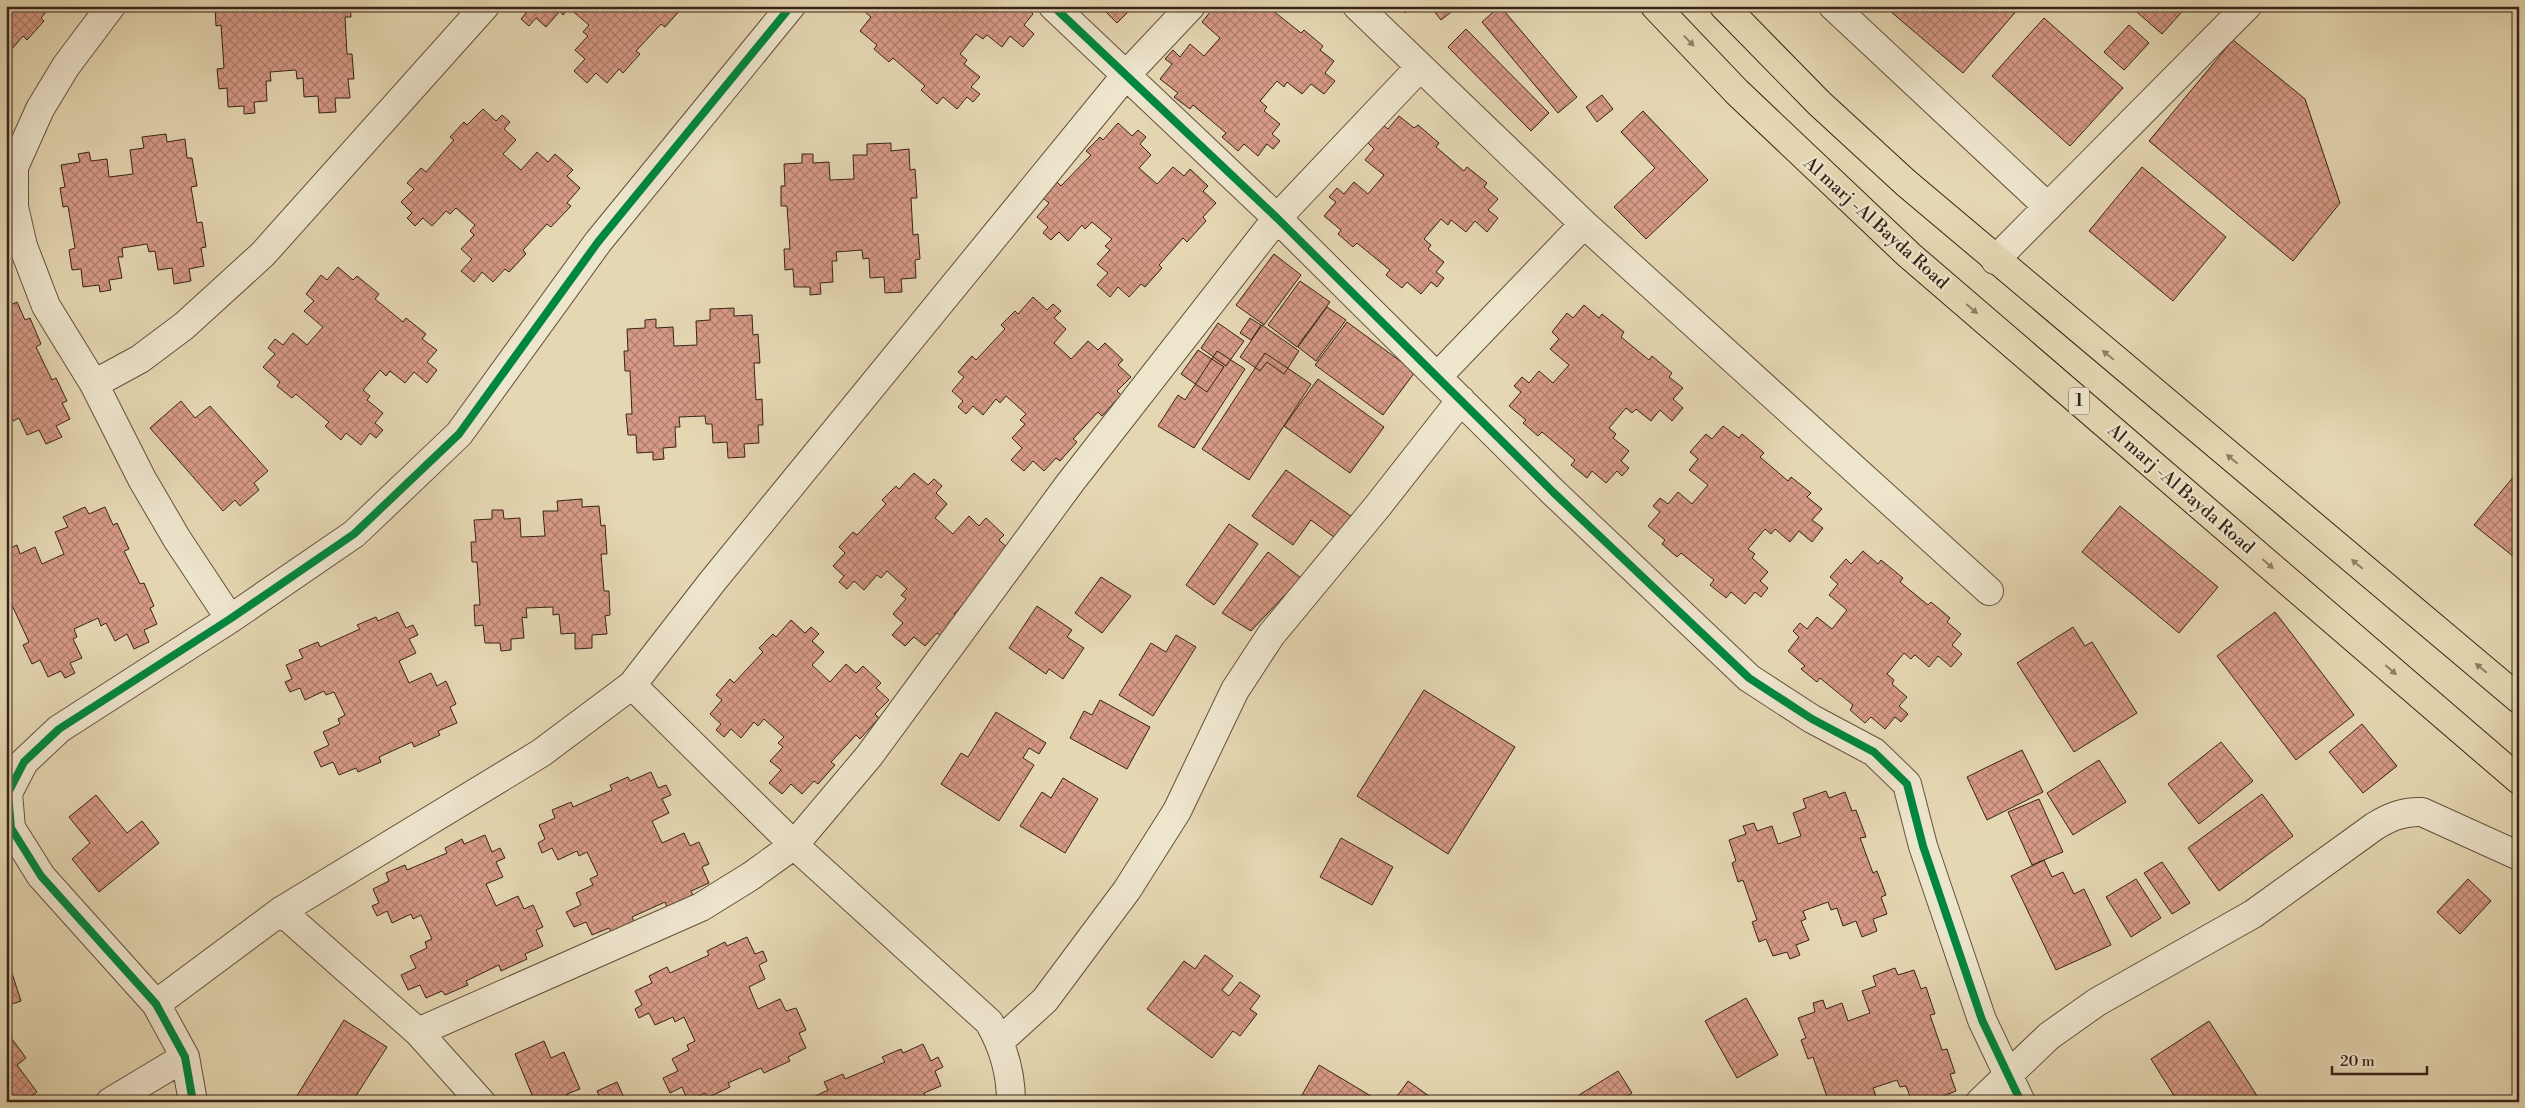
<svg xmlns="http://www.w3.org/2000/svg" width="2525" height="1108" font-family="'Libre Bodoni',serif">
  <defs>
    <pattern id="building-cross-hatch" width="8" height="8" patternUnits="userSpaceOnUse" patternTransform="scale(1.25)"><rect width="8" height="8" fill="#d79a86"/><path d="M0 0l8 8M0 8l8-8" fill="none" stroke="#af7d6d"/></pattern>
  </defs>
  <rect width="100%" height="100%" fill="#e5d7b2"/>
  <filter id="stains"><feTurbulence type="fractalNoise" baseFrequency=".004" numOctaves="4"/><feColorMatrix values="0 0 0 0 .2 0 0 0 0 .09 0 0 0 0 .02 0 0 0 .5 -.17"/></filter>
  <radialGradient id="worn" r=".72"><stop offset=".6" stop-color="#630" stop-opacity="0"/><stop offset="1" stop-color="#630" stop-opacity=".3"/></radialGradient>
  <path fill="url(#building-cross-hatch)" stroke="#382418" d="M6 6H51L41 18 44 21 27 40 23 36 11 50 6 45Z
    M215 6H350L351 17H345L347 54H352L354 79H348L350 98H335L336 112 319 113 318 96 304 97 303 78 297 79 296 70 270 72 271 81H266L267 101 254 102 255 113 244 114V106L228 107 227 88 219 89 217 69 224 68 221 25 216 26Z
    M519 6H684L665 27 661 24 636 51 640 54 623 73 619 69 607 83 596 73 587 83 574 71 585 59 575 50 588 36 583 32 589 25 569 8 563 15 560 11 546 27 536 18 529 26 521 19 526 13Z
    M869 6H876L879 9 882 6H901L904 9 906 6H1024L1033 14 1024 25 1034 34 1023 47 1010 36 1002 47 987 35 983 39 976 34 960 54 967 60 964 64 980 77 971 87 980 94 973 102 967 97 957 109 943 97 937 104 921 90 925 86 893 58 889 62 874 49 877 45 860 31 871 17 865 12Z
    M1100 6H1134L1117 23Z
    M1205 6H1275L1272 10 1301 33 1304 30 1323 46 1320 50 1334 61 1325 73 1335 81 1324 94 1311 84 1302 94 1287 82 1284 87 1277 81 1260 101 1267 107 1264 111 1280 124 1272 134 1280 141 1273 149 1267 144 1258 156 1244 144 1238 151 1222 137 1226 133 1193 105 1190 109 1174 97 1178 93 1160 79 1172 64 1165 59 1173 50 1180 57 1190 44 1204 56 1220 38 1202 22 1211 11Z
    M1400 6H1413L1405 13Z
    M1430 6H1459L1441 20Z
    M1500 6 1577 97 1558 113 1482 22Z
    M1894 6H2016L2018 9 1963 73 1890 11Z
    M2130 6H2187L2162 34Z
    M2044 18 2123 88 2070 146 1992 76Z
    M2129 25 2149 43 2124 70 2104 52Z
    M1466 29 1549 113 1531 131 1448 47Z
    M2233 40 2305 99 2340 203 2293 261 2149 141Z
    M1602 95 1613 109 1597 122 1586 107Z
    M483 109 496 121 502 115 510 122 504 129 516 140 503 154 521 170 537 152 548 162 555 154 573 170 567 176 580 188 567 203 571 206 551 227 547 224 523 250 526 254 509 272 505 269 493 282 482 272 474 282 461 271 472 259 461 249 474 235 470 231 475 225 456 208 450 214 446 211 432 226 423 218 415 226 407 218 412 213 401 202 414 189 407 183 421 168 426 172 454 140 450 137 464 122 467 125Z
    M1643 111 1708 180 1646 239 1614 207 1655 168 1621 132Z
    M1399 116 1414 128 1418 125 1439 143 1436 147 1464 171 1467 167 1487 183 1484 187 1498 199 1488 210 1498 218 1487 232 1475 221 1466 232 1451 220 1448 225 1441 219 1424 239 1431 245 1428 249 1444 262 1436 272 1444 278 1437 287 1431 282 1421 294 1407 282 1402 288 1386 275 1390 270 1357 243 1353 247 1338 234 1341 230 1324 216 1336 202 1329 197 1337 188 1344 194 1354 182 1368 194 1384 175 1365 160 1374 149 1367 142 1382 124 1388 129Z
    M1118 123 1132 136 1138 130 1146 137 1140 144 1151 155 1139 168 1157 184 1173 167 1184 176 1190 169 1208 186 1203 191 1216 203 1203 217 1206 221 1187 242 1183 238 1159 265 1162 268 1145 287 1141 284 1129 297 1118 287 1110 297 1097 285 1108 273 1097 264 1110 250 1105 246 1112 239 1092 222 1085 229 1082 225 1068 241 1059 232 1051 240 1043 233 1048 227 1037 217 1049 203 1043 198 1057 182 1061 186 1091 155 1086 151 1100 137 1103 140Z
    M166 134 167 142 185 139 187 158H192L197 186 191 187 197 223 202 222 206 247 201 248 204 266 189 269 191 281 174 284 172 268 158 270 155 251 149 252 147 244 122 248 123 257H118L122 278 109 280 111 290 100 292 99 285 83 287 81 269 72 270 69 250 75 248 68 206 63 207 60 188 65 187 61 165 80 162 78 154 89 152 91 161 107 159 109 177 133 174 130 150 144 148 142 137Z
    M891 143V151L909 149 910 170 915 169 917 198H911L913 235 918 234 920 259 915 260 916 278 901 279 902 292 885 293 884 277 870 278 869 258 863 259 862 250 836 252 837 261H832L833 282 820 283 821 294 810 295V287H794L793 269 785 270 784 249H790L787 206H781V186H785L784 164 802 163V154H813V163L829 162 830 180 854 179 853 155H867V144Z
    M2142 167 2226 237 2173 301 2089 231Z
    M1274 254 1301 275 1264 325 1236 305Z
    M338 267 353 280 357 276 379 294 375 299 403 322 406 318 426 334 422 339 437 350 427 362 437 370 427 383 414 372 405 383 390 371 386 376 380 370 363 390 370 396 367 400 383 413 375 423 383 430 376 438 370 433 361 445 346 433 341 440 325 426 329 422 296 394 292 398 277 386 280 382 263 367 275 354 268 348 275 339 283 345 293 333 307 345 323 327 304 311 314 301 306 294 321 275 327 280Z
    M1300 281 1330 302 1297 347 1268 325Z
    M1033 297 1047 310 1053 304 1061 311 1054 318 1066 329 1054 343 1071 359 1088 341 1098 350 1105 343 1123 360 1118 365 1131 377 1117 391 1121 395 1102 416 1098 412 1073 439 1077 442 1060 461 1056 458 1044 471 1033 461 1024 471 1011 460 1022 448 1012 438 1025 424 1020 420 1026 414 1006 396 1000 403 996 399 983 415 973 406 966 414 958 407 963 401 952 391 964 377 958 372 972 356 976 360 1005 329 1001 325 1015 311 1018 314Z
    M17 302 25 320 30 318 41 344 36 347 52 380 56 378 67 401 62 403 70 419 56 426 62 437 46 444 39 430 27 435 19 418 13 421 10 413 6 414V307Z
    M1584 305 1599 318 1602 314 1624 332 1621 337 1649 360 1652 356 1672 373 1669 377 1683 388 1673 399 1683 408 1672 421 1660 410 1651 421 1636 409 1632 413 1626 408 1609 428 1616 434 1613 438 1629 451 1621 461 1629 468 1622 476 1617 471 1606 483 1592 471 1587 478 1571 465 1575 460 1542 432 1538 436 1523 423 1526 420 1509 406 1521 392 1514 386 1522 377 1529 383 1539 371 1553 383 1569 365 1550 349 1559 339 1552 332 1567 313 1573 318Z
    M1327 307 1346 320 1316 361 1298 347Z
    M734 308V316L752 315 753 335 758 334 760 363H754L756 400 762 399 763 425H758L759 443 744 444 745 457 728 458 727 442 713 443 712 424H706L705 416 679 417 680 427H675L676 447 663 448 664 459 653 460V452L637 453 636 435H628L626 414H632L630 371H625L624 351H628L627 329 645 328V320L656 319V328L673 327 674 346 697 345 696 321 710 320V309Z
    M1250 318 1261 325 1251 340 1240 333Z
    M1347 322 1415 372 1383 415 1315 365Z
    M1218 323 1244 341 1226 366 1201 348Z
    M1262 325 1299 351 1284 374 1267 362 1260 371 1240 357Z
    M1198 350 1224 367 1207 392 1181 374Z
    M1217 351 1245 369 1194 448 1158 426 1178 395 1185 400Z
    M1265 353 1311 384 1249 480 1202 449Z
    M1318 379 1384 427 1350 473 1284 426Z
    M181 401 195 418 210 406 268 471 254 483 259 490 240 506 235 500 223 511 150 428Z
    M1723 426 1739 438 1742 434 1764 453 1760 457 1788 481 1791 477 1811 493 1807 497 1822 509 1812 520 1823 528 1812 542 1799 531 1790 542 1775 529 1771 534 1765 529 1748 549 1755 554 1752 558 1768 572 1760 581 1768 588 1761 597 1755 592 1745 604 1731 592 1726 598 1710 585 1714 580 1681 553 1677 557 1662 544 1665 540 1648 526 1660 512 1653 506 1660 498 1668 504 1678 492 1692 504 1708 485 1689 470 1698 459 1690 452 1706 434 1712 439Z
    M1286 470 1355 519 1339 541 1311 520 1293 545 1252 516Z
    M2519 470V561L2474 525Z
    M914 473 928 485 934 479 942 486 936 493 947 504 935 518 953 534 969 516 979 526 986 518 1004 535 999 540 1012 552 954 614 958 617 941 636 937 633 925 646 914 637 905 646 892 635 903 623 893 614 906 599 901 595 907 589 887 571 881 578 877 575 864 590 854 581 847 589 839 582 844 576 833 566 845 553 839 547 853 532 857 535 886 504 882 500 896 486 899 489Z
    M582 499V507L599 506 601 526 605 525 607 554H601L604 591H609L610 615 605 616 607 634 592 635V648L575 649V633L561 634 559 614 553 615V607L526 608 527 618 522 617 524 638 511 639V650L501 651 500 643H485L483 625 475 626 474 605H480L477 562H472L471 542H476L474 520 492 519V510H503L504 519 520 518 521 537 545 536 543 511H558L557 501Z
    M2120 506 2218 587 2179 633 2082 552Z
    M85 507 89 514 105 507 113 525 117 523 129 549 124 551 140 584 144 583 154 606 150 608 157 624 144 630 149 642 134 649 127 634 115 641 106 623 101 626 98 618 74 629 77 637 73 639 82 658 70 663 75 673 65 678 61 671 48 677 40 660 32 664 23 645 29 642 11 603 6 605V559L10 557 6 550 17 545 20 554 35 547 42 564 64 554 55 532 68 527 63 517Z
    M1229 524 1258 544 1214 605 1186 585Z
    M1863 551 1878 564 1881 560 1903 578 1900 582 1928 605 1931 602 1950 618 1947 622 1961 634 1952 645 1962 654 1951 667 1938 656 1929 667 1915 655 1911 659 1904 653 1887 674 1894 680 1892 684 1907 697 1899 706 1908 714 1901 722 1895 717 1885 729 1871 717 1865 723 1850 710 1853 705 1820 678 1817 682 1801 669 1805 666 1788 651 1799 637 1793 631 1800 623 1807 629 1817 617 1832 629 1847 610 1829 595 1838 584 1830 577 1846 559 1851 564Z
    M1268 552 1301 578 1251 631 1222 613Z
    M1101 577 1131 596 1102 633 1075 613Z
    M1037 606 1072 630 1067 637 1084 648 1063 679 1049 669 1046 674 1009 648Z
    M398 612 406 628 413 625 418 635 409 639 416 653 399 661 409 683 431 673 437 686 446 681 456 704 450 707 457 723 438 731 440 735 414 747 412 742 379 757 381 762 358 772 356 768 339 775 333 762 321 767 314 752 329 745 323 732 340 724 338 719 345 715 334 692 326 695 324 691 305 700 300 688 290 692 285 682 292 679 286 665 303 658 299 650 318 642 320 647 360 629 357 625 376 617 378 621Z
    M2275 612 2354 715 2296 760 2217 656Z
    M791 620 805 633 811 627 819 634 812 641 824 652 812 665 830 682 846 664 856 673 863 666 881 683 876 688 889 700 875 714 879 718 860 739 856 735 831 762 835 765 818 784 814 781 802 794 791 784 782 794 769 783 781 770 770 761 783 747 778 743 784 737 764 719 758 726 754 722 741 738 731 729 724 737 716 730 721 724 710 714 722 700 716 695 730 679 734 683 763 652 759 648 773 634 776 637Z
    M2073 627 2085 646 2092 642 2137 713 2074 752 2017 663Z
    M1176 635 1196 647 1153 716 1119 695 1151 643 1166 652Z
    M1424 690 1515 747 1448 854 1357 796Z
    M1100 700 1150 727 1127 769 1070 738 1084 711 1092 715Z
    M996 712 1046 743 1039 754 1029 748 1023 758 1034 765 999 821 941 784 961 753 968 757Z
    M2362 724 2397 766 2363 793 2329 752Z
    M2221 742 2253 781 2199 824 2168 784Z
    M2022 750 2043 792 1987 820 1967 777Z
    M2099 760 2126 802 2073 835 2047 793Z
    M651 772 658 788 666 785 671 795 662 799 669 813 652 821 662 843 684 833 690 846 699 842 709 864 702 867 709 883 691 891 693 895 667 907 665 902 632 917 634 922 611 932 609 928 592 935 586 922 574 927 566 912 581 905 576 893 593 885 590 879 598 875 587 852 579 856 577 851 558 860 552 848 542 853 538 843 545 839 539 825 555 818 552 810 571 802 573 807 612 790 610 785 628 777 630 781Z
    M1063 778 1098 799 1065 853 1020 826 1042 792 1051 798Z
    M1826 791 1829 798 1845 792 1852 811 1856 810 1866 837 1860 838 1873 873 1877 871 1886 895 1881 897 1887 914 1873 919 1877 931 1862 937 1856 921 1843 926 1837 908 1831 910 1828 902 1803 911 1806 919 1801 921 1809 940 1796 945 1800 955 1790 959 1787 952 1773 956 1766 939 1759 942 1752 922 1757 920 1743 880 1738 882 1732 863 1736 861 1729 840 1746 834 1743 826 1754 823 1757 831 1772 826 1778 844 1801 836 1793 813 1806 808 1803 799Z
    M2262 794 2293 836 2219 891 2188 848Z
    M96 795 127 833 142 821 159 843 99 892 72 859 90 843 69 817Z
    M2039 799 2063 852 2032 865 2008 812Z
    M485 835 492 852 500 848 505 858 496 862 503 877 486 884 496 906 518 896 524 909 533 905 543 927 536 930 543 946 525 954 527 959 501 971 499 965 466 981 468 985 445 995 442 991 426 998 420 985 408 990 401 975 416 968 410 956 427 948 425 942 432 939 421 915 413 919 411 914 392 923 387 911 377 916 372 906 379 903 373 889 389 881 386 873 405 865 407 870 447 853 445 848 462 839 464 844Z
    M1341 838 1393 867 1372 905 1320 877Z
    M2044 860 2052 877 2063 872 2074 894 2084 889 2111 945 2056 970 2011 876Z
    M2162 862 2190 903 2172 914 2144 873Z
    M2136 879 2161 918 2131 937 2106 897Z
    M2468 879 2491 901 2460 934 2437 912Z
    M747 937 755 954 763 951 767 961 759 965 765 979 749 987 758 1009 780 999 786 1011 796 1008 806 1030 799 1033 806 1048 788 1057 790 1061 764 1073 761 1068 728 1083 730 1087 707 1098 705 1093 688 1101 682 1087 670 1093 663 1078 678 1071 672 1059 689 1050 687 1045 695 1041 684 1017 675 1022 673 1017 655 1025 649 1013 639 1018 635 1009 642 1005 635 991 652 983 649 976 667 967 670 973 709 955 707 951 725 942 727 946Z
    M1205 955 1233 976 1222 990 1229 996 1240 982 1260 996 1250 1009 1257 1014 1240 1036 1233 1031 1212 1058 1147 1009 1184 961 1195 969Z
    M9 964 21 1001 6 1006V965Z
    M1895 968 1898 975 1914 970 1921 989 1926 987 1935 1014 1930 1015 1942 1050 1947 1049 1955 1073 1950 1074 1956 1091 1943 1096 1944 1102H1926L1925 1099 1912 1102 1906 1086 1900 1087 1897 1080 1873 1088 1876 1096 1871 1098 1872 1102H1822L1821 1100 1827 1097 1813 1057 1808 1059 1801 1040 1806 1038 1798 1018 1815 1012 1813 1003 1823 1000 1826 1009 1842 1003 1848 1021 1870 1013 1862 991 1876 986 1873 976Z
    M1746 998 1778 1055 1737 1078 1705 1021Z
    M344 1020 387 1047 352 1102H293Z
    M2209 1021 2261 1102H2178L2151 1059Z
    M12 1039 26 1058 17 1065 37 1092 23 1102H6V1043Z
    M544 1041 551 1058 564 1052 580 1089 567 1094 570 1102H535L515 1054Z
    M923 1044 931 1061 938 1057 943 1067 935 1071 941 1086 924 1093 928 1102H813L811 1098 828 1090 824 1082 843 1074 845 1079 885 1062 882 1057 901 1049 903 1053Z
    M1319 1065 1381 1102H1298Z
    M1618 1071 1632 1093 1617 1102H1583L1579 1095Z
    M1408 1081 1436 1101 1435 1102H1393Z
    M617 1082 626 1102H602L597 1091Z"/>
  <g fill="none" stroke-linecap="round" stroke-linejoin="round">
    <defs>
      <path id="minor" d="M111 6 66 66 40 109 14 167V207L23 246 46 306 94 384 142 479 177 539 230 619
        M1053 6 1277 218 1553 492 1749 678 1812 719 1874 752 1907 784 1923 846 1982 1020 2021 1102
        M1357 6 1584 224 1989 591
        M1833 6 2048 207
        M1995 260 2247 6
        M1437 377 1584 224
        M94 384 140 359 184 326 263 254 485 6
        M632 685 794 845 989 1022C1003 1046 1011 1073 1011 1102
        M281 911 418 1032 481 1102
        M156 1004 281 911 541 753 632 685 712 582 1126 75 1191 6
        M418 1032 701 907 751 876 794 845 869 756 1070 483 1277 218 1420 67
        M1000 1041 1045 1000 1127 890 1177 811 1235 690 1271 635 1377 507 1461 400
        M110 1102 185 1057
        M193 1102 185 1057 156 1004 41 876 11 828 8 793 24 762 59 729 230 619 354 534 459 434 598 242 791 6
        M1980 1102 2049 1036 2097 1002 2253 914 2375 826C2390 817 2404 811 2422 812L2519 856"/>
      <path id="trunk" d="M1655 6 1737 92 1909 255 2519 780
        M1724 6 1819 103 1906 183 2519 699"/>
    </defs>
    <use href="#minor" stroke="#63513e" stroke-width="30"/>
    <use href="#trunk" stroke="#382418" stroke-width="30"/>
    <use href="#minor" stroke="#eee5cd" stroke-width="28"/>
    <use href="#trunk" stroke="#e5d7b2" stroke-width="28"/>
    <defs>
      <path id="cycleway" d="M1053 6 1277 218 1553 492 1749 678 1812 719 1874 752 1907 784 1923 846 1982 1020 2021 1102
        M193 1102 185 1057 156 1004 41 876 11 828 8 793 24 762 59 729 230 619 354 534 459 434 598 242 791 6"/>
    </defs>
    <use href="#cycleway" stroke="#eee5cd" stroke-width="11"/>
    <use href="#cycleway" stroke="#00873e" stroke-width="8"/>
  </g>
  <defs><path id="oneway-solid" d="M-6-.8H1V-3.2L6.5 0L1 3.2V.8H-6Z" transform="scale(1.25)"/></defs>
  <g fill="#8e7e65">
    <use href="#oneway-solid" transform="translate(1689 41) rotate(46)"/>
    <use href="#oneway-solid" transform="translate(1972 309) rotate(41)"/>
    <use href="#oneway-solid" transform="translate(2108 355) rotate(-140)"/>
    <use href="#oneway-solid" transform="translate(2232 459) rotate(-140)"/>
    <use href="#oneway-solid" transform="translate(2268 564) rotate(41)"/>
    <use href="#oneway-solid" transform="translate(2357 564) rotate(-140)"/>
    <use href="#oneway-solid" transform="translate(2481 668) rotate(-140)"/>
    <use href="#oneway-solid" transform="translate(2391 670) rotate(41)"/>
  </g>
  <g text-anchor="middle" dominant-baseline="central" stroke-width="4.5" stroke-linejoin="round" paint-order="stroke">
    <rect fill="#eee5cd" stroke="#6f5e4e" stroke-width="1" x="2069" y="387.5" width="20" height="27" rx="4"/>
    <g font-size="16" font-weight="bold" fill="#382418">
      <text x="2079" y="401">1</text>
    </g>
    <g font-size="18" fill="#382418" stroke="#eee5cd">
      <text transform="translate(1876 223) rotate(42)">Al marj -Al Bayda Road</text>
      <text transform="translate(2181 489) rotate(41)">Al marj -Al Bayda Road</text>
    </g>
  </g>
  <rect width="2525" height="1108" fill="none" stroke="#e5d7b2" stroke-width="25"/>
  <rect x="8" y="8" width="2510" height="1093" fill="none" stroke="#382418" stroke-width="2.5"/>
  <rect x="12" y="12" width="2500" height="1083" fill="none" stroke="#382418"/>
  <path d="M2332 1066v8h95v-8" fill="none" stroke="#382418" stroke-width="2.5"/>
  <text x="2340" y="1066" font-size="15" fill="#382418" stroke="#eee5cd" stroke-width="4" paint-order="stroke">20 m</text>
  <rect width="100%" height="100%" filter="url(#stains)"/>
  <rect width="100%" height="100%" fill="url(#worn)"/>
</svg>
